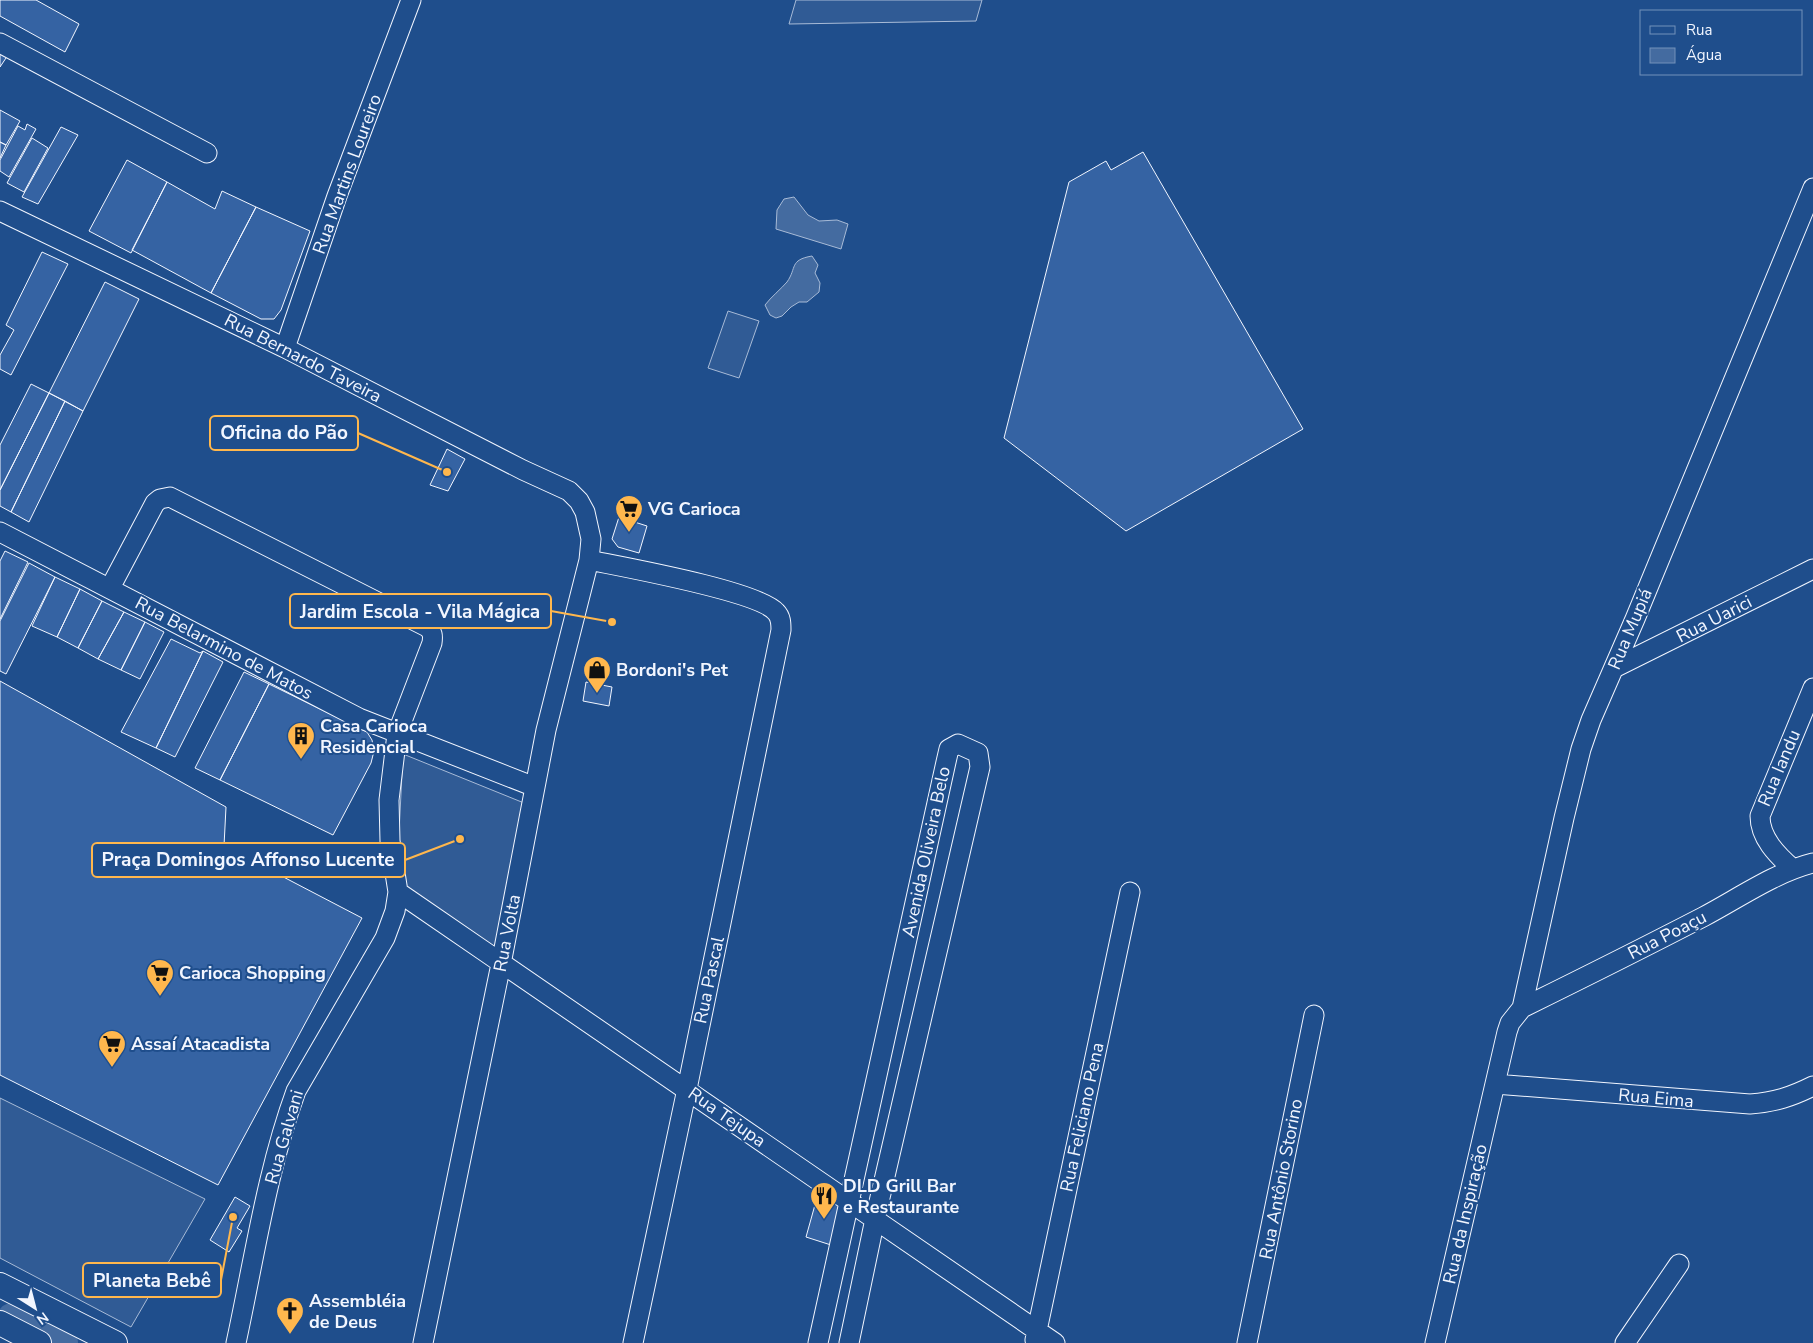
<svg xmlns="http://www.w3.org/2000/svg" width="1813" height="1343" font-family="'Nunito Sans',sans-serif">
  <rect width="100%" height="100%" fill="#1f4e8c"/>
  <path fill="#305b95" stroke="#a8bbd7" d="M796 0H982L976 21 789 24Z
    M728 311 759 321 739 378 708 368Z
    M403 754 529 805 500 946 485 949 404 889 397 872Z
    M0 1098 205 1199 131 1327 0 1258Z"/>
  <path fill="#446ba0" stroke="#a8bbd7" d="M794 197 808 215 819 221 837 220 848 224 841 249 776 229 777 210 784 199Z
    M812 256 818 265 815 273 820 283 819 292 807 302H799L791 307 782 316 776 318 770 315 765 305C771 297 781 289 787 282 797 268 789 260 812 256Z"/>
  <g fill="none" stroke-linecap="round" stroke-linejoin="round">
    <path stroke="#446ba0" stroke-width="30" d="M12 1318 63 1343"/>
  </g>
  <path fill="#3563a3" stroke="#f2f6ff" d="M0 0H36L79 24 65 52 0 16Z
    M0 50 8 55 0 67Z
    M0 110 20 121 6 145 0 142Z
    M27 124 36 129 9 177 0 171V160L18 126 25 130Z
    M61 127 78 135 38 204 22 197Z
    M32 138 48 148 24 192 7 183Z
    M0 142 6 145 0 158Z
    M1143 152 1303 429 1126 531 1004 438 1069 182 1106 161 1111 170Z
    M127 160 167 182 131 253 89 231Z
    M167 182 215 209 222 191 256 207 211 293 132 250Z
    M256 207 310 231 281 310 274 319H261L211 293Z
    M42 252 68 264 11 375 0 369V355L14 330 6 325Z
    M105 282 139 299 83 411 49 393Z
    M31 384 49 393 0 490V445Z
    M49 393 65 401 11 512 0 506V490Z
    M65 401 83 411 29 522 11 512Z
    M447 449 465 459 448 491 430 485Z
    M619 517 647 526 639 553 618 547 612 539Z
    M5 551 28 562 0 619V561Z
    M29 563 55 577 6 674 0 671V621Z
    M55 577 80 589 57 637 32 626Z
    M80 589 102 601 78 648 57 637Z
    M102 601 124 612 98 659 78 648Z
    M124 612 145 622 121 670 98 659Z
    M145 622 164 632 140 679 121 670Z
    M171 639 200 653 203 651 156 748 121 732Z
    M203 651 223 662 175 757 156 748Z
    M244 672 269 684 220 780 195 768Z
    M0 681 226 807 224 846 362 918 218 1185 0 1075Z
    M586 682 612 687 609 706 583 701Z
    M269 684 367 732 372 740 374 751 371 763 333 835 220 780Z
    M818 1194 842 1204 831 1245 806 1237Z
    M235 1197 250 1206 237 1228 242 1231 229 1252 210 1240Z"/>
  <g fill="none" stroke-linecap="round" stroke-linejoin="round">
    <defs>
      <path id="minor" d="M0 43 207 153
        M0 211 285 348 523 470 569 491 579 501 585 512 591 539 589 560 546 730 501 964 423 1343
        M285 348 337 196 411 0
        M0 532 359 718 535 787
        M589 560C623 567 758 591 776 612 781 617 781 623 781 630L687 1089 633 1343
        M110 588 155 503 160 499 170 497 427 627C433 632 433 636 432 643L397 734 389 800 390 841 398 892 395 911 385 938 296 1091C267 1170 254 1260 236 1343
        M1614 668 1813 569
        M1793 869C1777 855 1760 838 1760 816L1813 688
        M398 892 1055 1343
        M1522 1008C1583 978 1643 948 1703 917 1739 898 1774 873 1813 863
        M1495 1084 1750 1104C1775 1102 1791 1097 1813 1086
        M1035 1340 1130 892
        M818 1343 946 762 949 749 958 744 978 753 980 767 875 1219 849 1343
        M1247 1343 1314 1015
        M1435 1343 1507 1032 1510 1023 1522 1008 1564 818 1581 749 1591 720 1635 619 1813 188
        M1625 1343 1679 1264"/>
      <path id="major" d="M0 1285 115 1343
        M0 1323 39 1343"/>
    </defs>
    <use href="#minor" stroke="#f2f6ff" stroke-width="21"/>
    <use href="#major" stroke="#f2f6ff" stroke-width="26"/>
    <use href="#minor" stroke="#1f4e8c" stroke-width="19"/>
    <use href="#major" stroke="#1f4e8c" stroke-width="24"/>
  </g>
  <defs>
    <symbol id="supermarket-pin" viewBox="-11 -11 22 30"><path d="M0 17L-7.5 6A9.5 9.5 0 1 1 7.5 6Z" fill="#ffb74d" stroke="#1f4e8c"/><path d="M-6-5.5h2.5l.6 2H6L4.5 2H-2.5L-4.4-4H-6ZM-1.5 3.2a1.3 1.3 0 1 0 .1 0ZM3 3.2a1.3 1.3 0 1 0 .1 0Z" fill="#111"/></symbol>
    <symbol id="shop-pin" viewBox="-11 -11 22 30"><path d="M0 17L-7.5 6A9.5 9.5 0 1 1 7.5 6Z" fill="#ffb74d" stroke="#1f4e8c"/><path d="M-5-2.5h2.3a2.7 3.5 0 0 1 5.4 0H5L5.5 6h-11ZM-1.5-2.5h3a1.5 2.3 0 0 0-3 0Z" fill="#111"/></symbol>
    <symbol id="building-pin" viewBox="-11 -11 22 30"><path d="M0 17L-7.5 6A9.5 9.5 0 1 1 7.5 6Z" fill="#ffb74d" stroke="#1f4e8c"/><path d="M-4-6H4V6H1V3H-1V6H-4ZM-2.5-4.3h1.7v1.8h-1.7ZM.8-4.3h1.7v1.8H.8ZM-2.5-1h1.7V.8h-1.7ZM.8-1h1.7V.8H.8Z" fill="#111"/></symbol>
    <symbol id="restaurant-pin" viewBox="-11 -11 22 30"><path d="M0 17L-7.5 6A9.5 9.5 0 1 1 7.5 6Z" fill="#ffb74d" stroke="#1f4e8c"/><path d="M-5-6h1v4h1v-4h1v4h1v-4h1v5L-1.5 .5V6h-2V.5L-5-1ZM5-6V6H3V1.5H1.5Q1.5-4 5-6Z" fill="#111"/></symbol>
    <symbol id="church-pin" viewBox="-11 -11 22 30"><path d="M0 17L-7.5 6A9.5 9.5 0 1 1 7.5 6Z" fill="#ffb74d" stroke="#1f4e8c"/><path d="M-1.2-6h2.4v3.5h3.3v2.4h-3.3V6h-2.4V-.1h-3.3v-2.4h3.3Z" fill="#111"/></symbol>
  </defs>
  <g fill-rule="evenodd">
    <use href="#supermarket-pin" x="613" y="493" width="32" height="43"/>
    <use href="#shop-pin" x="581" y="654" width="32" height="43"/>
    <use href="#building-pin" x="285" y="720" width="32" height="43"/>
    <use href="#supermarket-pin" x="144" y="957" width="32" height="43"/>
    <use href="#supermarket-pin" x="96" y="1028" width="32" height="43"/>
    <use href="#restaurant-pin" x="808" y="1180" width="32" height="43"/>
    <use href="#church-pin" x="274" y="1295" width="32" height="43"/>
  </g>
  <g text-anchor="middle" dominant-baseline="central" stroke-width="4" stroke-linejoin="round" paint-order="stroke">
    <g font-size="18" fill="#f2f6ff" stroke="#1f4e8c">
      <text transform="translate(347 174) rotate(-70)">Rua Martins Loureiro</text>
      <text transform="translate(303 358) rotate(27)">Rua Bernardo Taveira</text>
      <text transform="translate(1714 619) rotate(-27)">Rua Uarici</text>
      <text transform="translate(1630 629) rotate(-67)">Rua Mupiá</text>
      <text transform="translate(224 648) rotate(28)">Rua Belarmino de Matos</text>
      <text transform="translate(1779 768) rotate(-67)">Rua Iandu</text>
      <text transform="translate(926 852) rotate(-78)">Avenida Oliveira Belo</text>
      <text transform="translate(507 933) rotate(-79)">Rua Volta</text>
      <text transform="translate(1667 935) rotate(-27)">Rua Poaçu</text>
      <text transform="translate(709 980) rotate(-78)">Rua Pascal</text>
      <text transform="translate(1656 1098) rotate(5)">Rua Eima</text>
      <text transform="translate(727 1117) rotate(35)">Rua Tejupa</text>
      <text transform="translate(1082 1117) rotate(-78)">Rua Feliciano Pena</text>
      <text transform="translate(284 1137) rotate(-74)">Rua Galvani</text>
      <text transform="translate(1281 1179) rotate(-79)">Rua Antônio Storino</text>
      <text transform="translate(1465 1214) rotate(-77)">Rua da Inspiração</text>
    </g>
    <g font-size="18" font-weight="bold" fill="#f2f6ff" stroke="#1f4e8c" text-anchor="start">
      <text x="648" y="509">VG Carioca</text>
      <text x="616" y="670">Bordoni's Pet</text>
      <text x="320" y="726">Casa Carioca<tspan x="320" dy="21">Residencial</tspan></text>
      <text x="179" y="973">Carioca Shopping</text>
      <text x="131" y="1044">Assaí Atacadista</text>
      <text x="843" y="1186">DLD Grill Bar<tspan x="843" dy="21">e Restaurante</tspan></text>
      <text x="309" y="1301">Assembléia<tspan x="309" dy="21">de Deus</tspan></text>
    </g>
  </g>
  <path fill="none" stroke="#ffb74d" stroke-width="2" d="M447 472L358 433M612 622L551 611M460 839L405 860M233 1217L221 1280"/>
  <g fill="#ffb74d" stroke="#1f4e8c" stroke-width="2">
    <circle cx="447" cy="472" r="5"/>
    <circle cx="612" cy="622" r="5"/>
    <circle cx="460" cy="839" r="5"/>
    <circle cx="233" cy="1217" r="5"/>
  </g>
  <g fill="#1f4e8c" stroke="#ffb74d" stroke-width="2">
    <rect x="210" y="416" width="148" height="34" rx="5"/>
    <rect x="290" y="594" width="261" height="34" rx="5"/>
    <rect x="92" y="843" width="313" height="34" rx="5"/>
    <rect x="83" y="1263" width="138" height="34" rx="5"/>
  </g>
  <g font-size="19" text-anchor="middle" font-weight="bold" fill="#f2f6ff">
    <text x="284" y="439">Oficina do Pão</text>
    <text x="420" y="618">Jardim Escola - Vila Mágica</text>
    <text x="248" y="866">Praça Domingos Affonso Lucente</text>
    <text x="152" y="1287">Planeta Bebê</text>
  </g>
  <rect x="1640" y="10" width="162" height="65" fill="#1f4e8c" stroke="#7391ba"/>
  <rect x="1650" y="26" width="25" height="8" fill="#1f4e8c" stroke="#7391ba"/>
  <text x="1686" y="35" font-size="15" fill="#f2f6ff">Rua</text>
  <rect x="1650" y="48" width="25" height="15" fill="#446ba0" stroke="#7391ba"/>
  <text x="1686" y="60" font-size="15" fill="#f2f6ff">Água</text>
  <g transform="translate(35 1308) rotate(144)" stroke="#1f4e8c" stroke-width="4" paint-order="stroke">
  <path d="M0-4L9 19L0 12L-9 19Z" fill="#f2f6ff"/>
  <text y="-8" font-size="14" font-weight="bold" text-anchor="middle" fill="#f2f6ff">N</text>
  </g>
</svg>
